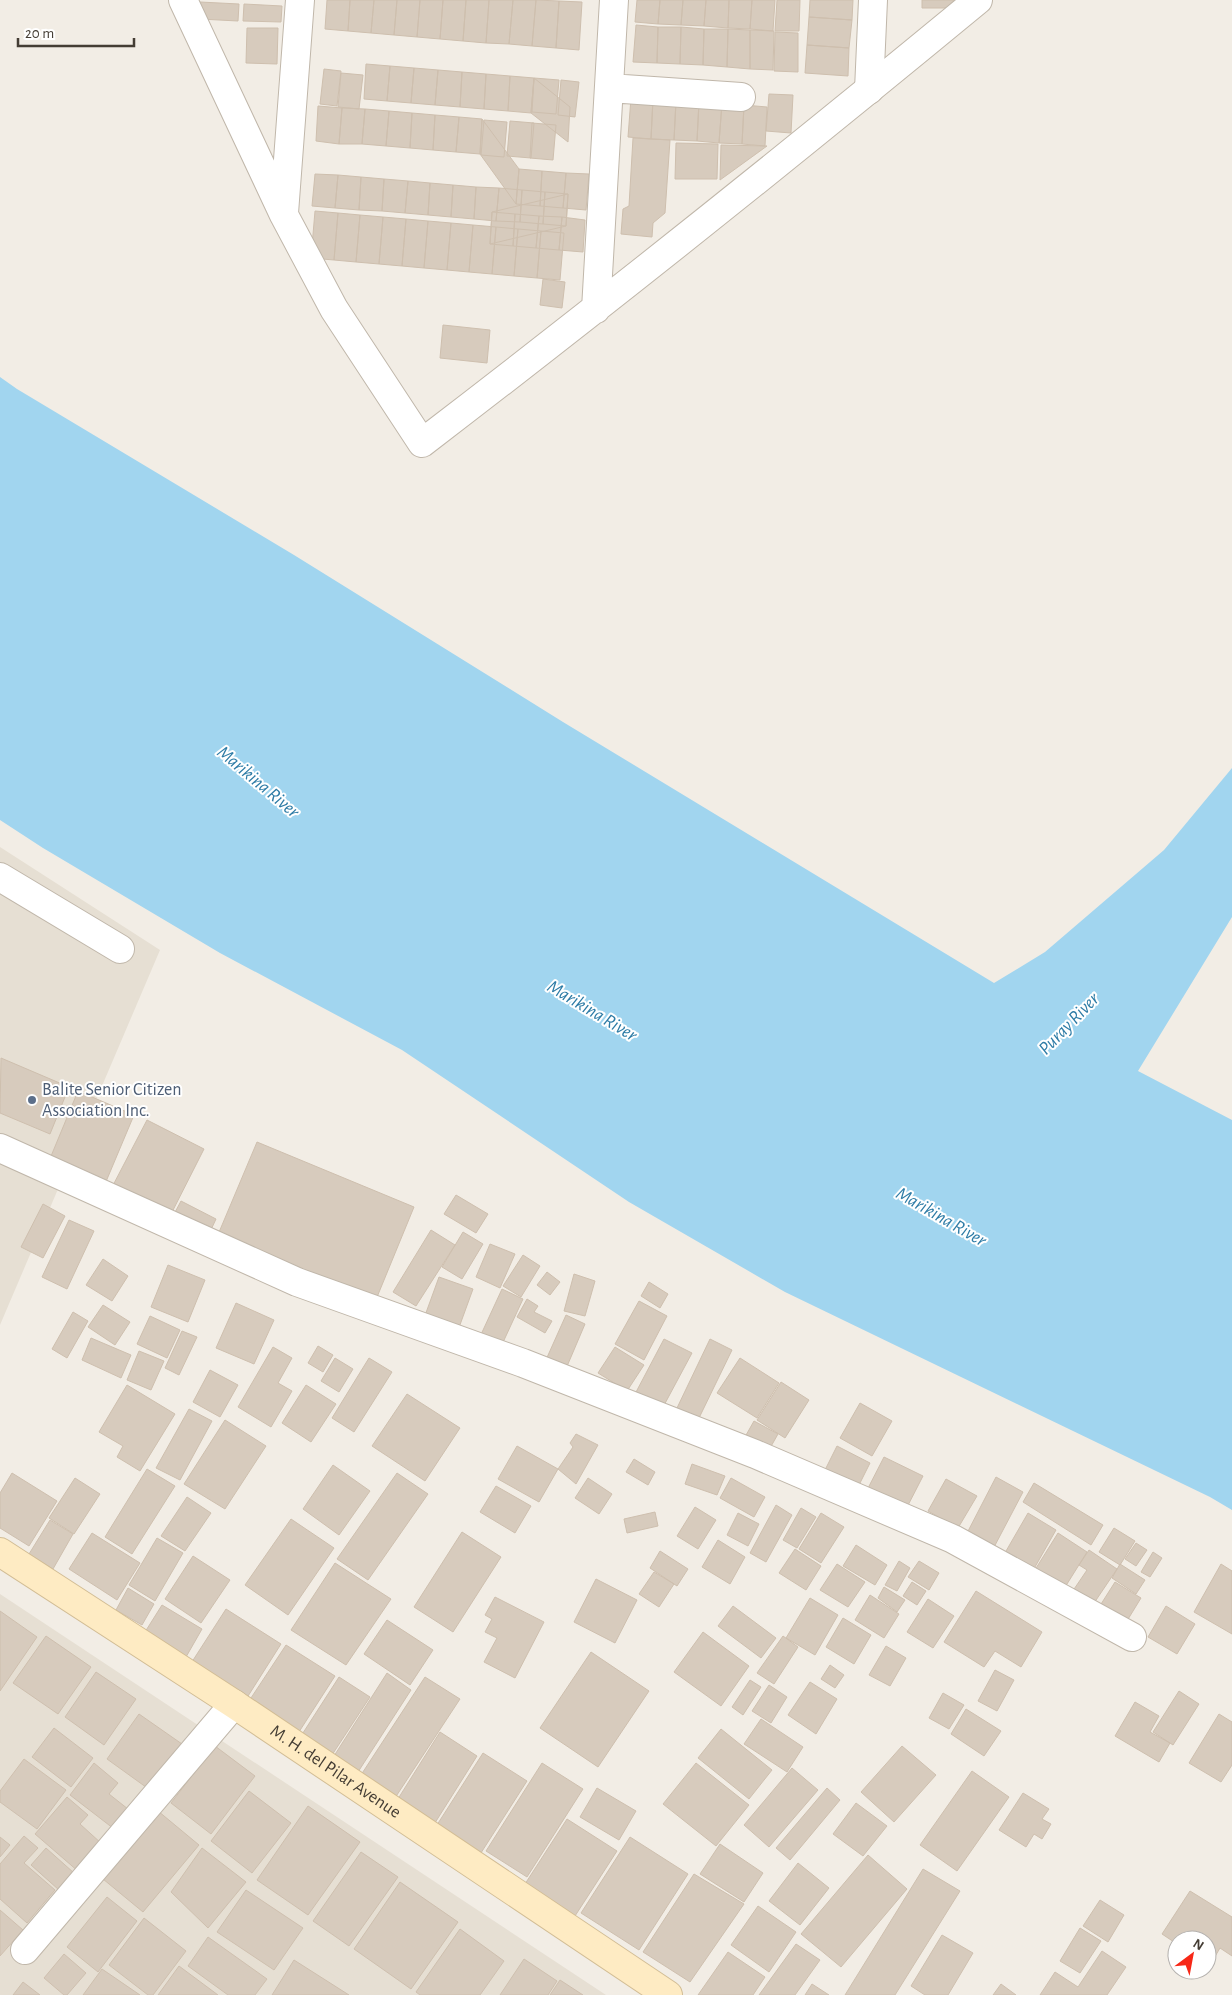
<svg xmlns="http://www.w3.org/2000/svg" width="1232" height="1995" font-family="'Alegreya Sans',sans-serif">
  <rect width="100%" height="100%" fill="#f2ede5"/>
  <path fill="#e6dfd3" d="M0 847 160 950 0 1325Z
    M0 1594 606 1995H0Z"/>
  <path fill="#a1d5ef" d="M0 377 17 389 294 555 563 722 994 983 1045 952 1164 850 1232 768V917L1138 1071 1232 1120V1510L1210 1497 785 1292 629 1202 402 1050 220 953 43 848 0 820Z"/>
  <path fill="#d7cbbd" stroke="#cebfae" d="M327 0H350L348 31 325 29Z
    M350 0H374L371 33 348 31Z
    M374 0H397L394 35 371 33Z
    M397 0H420L417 37 394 35Z
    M420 0H443L440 39 417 37Z
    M443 0H466L463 41 440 39Z
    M466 0H489L486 43 463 41Z
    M489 0H513L509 44 486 43Z
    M513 0H536L532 46 509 44Z
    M536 0 559 1 556 48 532 46Z
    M637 0H660L658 24 635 22Z
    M660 0H683L681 25 658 24Z
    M683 0H706L704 26 681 25Z
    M706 0H729L728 28 704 26Z
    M729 0H752L750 29 728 28Z
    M752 0H775L773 31 750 29Z
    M777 0H800L799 31H775Z
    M810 0H853L852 20 809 17Z
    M922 0H954L949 8H922Z
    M559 1 582 2 579 50 556 48Z
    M200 2 239 4 238 21 200 19Z
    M244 4 282 6 281 22 243 21Z
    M809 17 852 20 849 48 807 45Z
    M636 25 658 27 657 63 633 62Z
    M658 27H681L680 64 657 63Z
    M681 27 704 29 703 65 680 64Z
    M247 28H278L277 64 246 63Z
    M704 29H728L727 67 703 65Z
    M728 29 750 30V69L727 67Z
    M750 30 774 31 773 70 750 69Z
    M775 32 798 33V72L774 71Z
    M807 45 849 48 848 76 805 73Z
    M366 64 390 66 387 101 364 99Z
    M390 66 414 68 411 103 387 101Z
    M414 68 438 70 435 105 411 103Z
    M324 69 341 71 337 106 320 104Z
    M438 70 462 72 460 107 435 105Z
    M462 72 486 74 484 109 460 107Z
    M341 73 363 75 359 109 338 107Z
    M486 74 510 76 508 111 484 109Z
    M510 76 534 78 531 113 508 111Z
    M534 78 570 107 568 142 531 113Z
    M534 78 559 80 556 114 532 112Z
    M561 80 579 82 575 117 558 115Z
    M769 94 793 95 791 133 766 131Z
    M631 98 653 99 651 139 628 137Z
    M653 99 676 101 674 140 651 139Z
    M676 101 699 102 697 141 674 140Z
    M699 102 722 103 719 143 697 141Z
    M722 103 744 105 742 144 719 143Z
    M744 105 767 107 765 146 742 144Z
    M318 106 342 108 339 144 316 141Z
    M342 108 365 109 362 144H339Z
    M365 109 389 111 386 146 362 144Z
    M389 111 412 113 410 148 386 146Z
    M412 113 435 115 433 150 410 148Z
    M435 115 459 117 456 152 433 150Z
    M459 117 482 119 480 154 456 152Z
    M482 119 519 169 516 204 480 154Z
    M484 120 507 122 504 157 481 155Z
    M510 121 534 123 531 158 507 156Z
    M532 123 556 125 553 160 530 158Z
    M633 138 670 140 665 213 653 223 652 237 621 234 623 209 629 206Z
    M676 143 718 144 717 179H675Z
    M721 145 767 146 720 180Z
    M519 169 542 171 540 206 516 204Z
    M542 171 566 173 563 208 540 206Z
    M566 173 589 174 586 210 563 208Z
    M315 174 338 175 335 208 312 206Z
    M338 175 361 177 359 210 335 208Z
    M361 177 384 179 382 211 359 210Z
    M384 179 408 181 405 213 382 211Z
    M408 181 430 183 428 215 405 213Z
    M430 183 453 185 451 217 428 215Z
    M453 185 476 187 474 219 451 217Z
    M476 187 499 188 496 221 474 219Z
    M499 188 522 190 520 222 496 221Z
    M522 190 545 192 543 224 520 222Z
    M545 192 568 194 566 226 543 224Z
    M568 194 566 226 490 244 492 212Z
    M315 211 338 213 334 260 311 258Z
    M492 212 515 214 513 246 490 244Z
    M338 213 360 215 356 262 334 260Z
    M515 214 539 216 536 248 513 246Z
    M360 215 383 217 379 264 356 262Z
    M539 216 562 217 559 250 536 248Z
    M383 217 406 219 402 266 379 264Z
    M562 217 585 220 583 252 559 250Z
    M406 219 428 221 424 268 402 266Z
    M428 221 451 223 447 270 424 268Z
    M451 223 473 225 469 272 447 270Z
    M473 225 496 227 492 274 469 272Z
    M496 227 518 229 514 276 492 274Z
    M518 229 541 231 537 278 514 276Z
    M541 231 564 233 560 280 537 278Z
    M543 279 565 282 562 308 540 305Z
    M443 325 490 330 487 363 440 358Z
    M1 1058 69 1087 50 1134 0 1113Z
    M78 1091 134 1115 105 1184 49 1161Z
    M147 1120 204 1149 168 1220 110 1191Z
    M257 1142 414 1207 375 1302 217 1237Z
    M456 1195 488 1214 476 1233 444 1214Z
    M181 1201 216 1219 209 1234 173 1216Z
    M43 1204 65 1216 43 1258 21 1247Z
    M69 1220 94 1231 67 1289 42 1277Z
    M431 1230 455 1245 416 1306 393 1292Z
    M463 1232 483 1244 462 1279 442 1267Z
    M490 1244 515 1254 500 1288 476 1277Z
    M523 1255 540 1266 521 1297 503 1286Z
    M103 1259 128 1276 112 1301 86 1285Z
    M168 1265 205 1280 188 1322 151 1307Z
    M547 1272 560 1282 550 1295 537 1285Z
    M574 1274 595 1281 585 1316 564 1311Z
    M439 1277 473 1289 457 1333 423 1321Z
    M649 1282 668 1294 660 1308 641 1296Z
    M502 1289 523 1299 499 1351 478 1341Z
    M527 1299 538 1306 534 1312 552 1321 545 1333 517 1317Z
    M639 1301 667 1316 644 1360 615 1344Z
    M236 1303 274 1320 254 1364 216 1348Z
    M103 1305 130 1322 115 1345 88 1327Z
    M73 1312 88 1321 67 1358 52 1349Z
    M566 1315 585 1324 565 1371 545 1362Z
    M150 1316 180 1330 167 1358 137 1344Z
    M182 1331 197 1337 179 1375 165 1368Z
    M91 1338 131 1355 121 1378 82 1360Z
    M664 1339 692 1353 662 1409 635 1394Z
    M710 1339 732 1350 699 1418 677 1408Z
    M318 1346 333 1355 323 1372 308 1363Z
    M273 1347 292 1358 278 1383 292 1391 271 1427 238 1407Z
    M615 1347 644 1365 627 1391 598 1373Z
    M139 1351 164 1361 151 1390 127 1380Z
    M335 1358 353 1369 339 1392 321 1381Z
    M369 1358 392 1372 354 1432 332 1418Z
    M740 1358 779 1383 757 1418 717 1393Z
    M210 1370 238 1385 220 1417 193 1402Z
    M781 1382 809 1400 785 1438 757 1420Z
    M127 1385 175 1414 140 1471 117 1457 123 1446 99 1432Z
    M306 1385 336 1404 311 1442 282 1423Z
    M407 1394 460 1428 425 1481 372 1446Z
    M860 1403 892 1421 872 1456 840 1438Z
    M189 1409 212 1421 180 1480 156 1468Z
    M225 1420 266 1446 225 1509 184 1484Z
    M754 1421 778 1434 765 1457 741 1444Z
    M576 1434 598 1445 576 1484 558 1469 573 1447 570 1443Z
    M517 1446 558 1469 539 1502 498 1479Z
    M837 1446 870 1463 855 1493 822 1476Z
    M884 1457 923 1476 903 1515 864 1496Z
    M634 1459 655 1472 648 1485 626 1472Z
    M692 1464 725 1476 717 1495 685 1484Z
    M333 1465 370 1491 339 1535 303 1509Z
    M147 1469 175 1486 132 1554 105 1537Z
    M12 1473 57 1501 29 1546 0 1528V1493Z
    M397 1473 428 1494 368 1580 337 1559Z
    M996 1477 1023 1492 992 1551 965 1537Z
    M75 1478 100 1494 74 1534 49 1518Z
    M588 1478 612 1494 599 1514 575 1498Z
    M731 1478 765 1497 754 1517 720 1498Z
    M946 1479 977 1496 958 1528 928 1511Z
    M1034 1483 1103 1525 1091 1545 1023 1502Z
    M496 1486 531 1506 515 1533 480 1512Z
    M187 1497 211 1513 185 1551 161 1536Z
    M776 1505 792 1515 766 1562 750 1553Z
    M695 1507 716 1520 698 1549 677 1536Z
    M801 1508 816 1517 797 1548 783 1540Z
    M655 1512 658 1526 627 1533 624 1519Z
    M738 1513 759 1524 748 1546 727 1535Z
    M821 1513 844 1527 821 1563 799 1549Z
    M1028 1513 1056 1530 1031 1574 1002 1558Z
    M291 1519 334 1548 288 1615 245 1585Z
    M50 1520 73 1534 53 1569 29 1554Z
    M1114 1528 1135 1541 1120 1565 1099 1552Z
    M462 1532 501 1557 453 1632 414 1607Z
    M92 1533 140 1563 117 1600 69 1569Z
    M1058 1533 1087 1552 1062 1592 1033 1573Z
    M157 1538 183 1553 155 1601 129 1585Z
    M718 1540 745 1557 730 1584 702 1567Z
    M1136 1543 1147 1550 1136 1566 1125 1559Z
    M856 1545 887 1565 875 1585 843 1566Z
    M795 1549 821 1566 806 1590 779 1573Z
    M1089 1550 1117 1569 1088 1612 1068 1598 1087 1570 1079 1565Z
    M660 1551 688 1569 677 1586 650 1568Z
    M1153 1552 1162 1558 1150 1577 1141 1572Z
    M193 1556 230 1580 201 1623 165 1599Z
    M899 1561 910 1568 897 1591 885 1585Z
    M919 1561 939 1573 929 1590 908 1577Z
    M335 1563 391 1599 346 1665 291 1630Z
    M837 1564 865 1582 848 1607 820 1590Z
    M1120 1564 1145 1580 1136 1594 1112 1578Z
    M1221 1564 1232 1571V1634L1194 1612Z
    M654 1572 674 1584 659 1607 639 1594Z
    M596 1579 637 1600 615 1643 574 1622Z
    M912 1582 926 1591 917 1605 903 1596Z
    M1115 1582 1141 1598 1122 1629 1096 1612Z
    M884 1587 905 1600 897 1612 878 1598Z
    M128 1588 154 1604 142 1625 116 1610Z
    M976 1591 1042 1632 1021 1667 995 1651 984 1667 944 1642Z
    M870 1595 899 1614 884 1638 855 1620Z
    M495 1597 544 1622 515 1678 484 1662 497 1638 485 1632 492 1619 485 1615Z
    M810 1598 838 1615 815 1655 786 1638Z
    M928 1599 954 1616 933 1648 907 1632Z
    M162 1605 202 1629 186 1657 145 1632Z
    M733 1606 776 1638 761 1658 718 1626Z
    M1166 1606 1195 1624 1177 1654 1148 1637Z
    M226 1609 281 1644 243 1704 188 1668Z
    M0 1611 37 1637 0 1691Z
    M843 1618 871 1635 854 1664 826 1647Z
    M387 1620 433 1650 410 1685 364 1654Z
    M703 1632 749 1666 721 1706 674 1672Z
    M46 1636 91 1667 58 1714 13 1683Z
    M783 1636 798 1647 774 1684 757 1673Z
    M286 1645 335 1676 297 1735 247 1704Z
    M886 1646 906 1658 890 1686 869 1675Z
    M591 1652 649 1691 598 1767 540 1728Z
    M830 1665 844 1675 835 1688 821 1679Z
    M995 1670 1014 1680 997 1711 978 1701Z
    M96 1672 136 1699 104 1745 65 1717Z
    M387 1673 411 1690 358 1772 334 1756Z
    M339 1677 370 1697 332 1755 301 1736Z
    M425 1677 460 1699 393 1801 359 1778Z
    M750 1680 761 1687 743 1715 732 1707Z
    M810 1682 837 1699 816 1734 788 1715Z
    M769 1685 787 1697 771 1723 752 1711Z
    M1179 1691 1199 1704 1173 1745 1153 1732Z
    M943 1693 964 1705 949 1729 929 1718Z
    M1135 1702 1159 1716 1150 1732 1170 1743 1159 1762 1115 1736Z
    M966 1709 1001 1731 984 1756 951 1734Z
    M139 1714 182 1744 150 1790 107 1759Z
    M1219 1714 1232 1722V1765L1221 1782 1189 1763Z
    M761 1719 803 1747 787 1772 744 1744Z
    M54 1728 93 1758 71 1787 32 1757Z
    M721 1729 772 1770 749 1799 698 1758Z
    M440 1732 477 1756 433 1826 396 1802Z
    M215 1746 255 1776 211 1834 171 1803Z
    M902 1746 936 1775 894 1822 861 1792Z
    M483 1753 527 1781 479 1856 435 1828Z
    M24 1759 66 1790 37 1829 0 1802V1791Z
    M94 1763 118 1783 109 1794 133 1813 118 1832 70 1795Z
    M542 1763 583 1789 527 1877 486 1851Z
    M696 1763 749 1805 716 1846 663 1804Z
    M792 1768 818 1790 769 1847 744 1825Z
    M972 1771 1009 1797 957 1871 920 1845Z
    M597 1788 636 1811 619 1840 580 1817Z
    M827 1788 840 1800 790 1860 776 1848Z
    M249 1791 291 1823 252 1873 211 1841Z
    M1023 1793 1049 1809 1042 1819 1051 1824 1042 1839 1034 1834 1026 1847 999 1830Z
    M67 1797 88 1815 80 1824 102 1844 79 1872 35 1834Z
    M856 1803 887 1826 863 1856 833 1834Z
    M308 1806 360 1842 308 1915 257 1880Z
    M158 1811 199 1845 143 1912 103 1879Z
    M567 1819 617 1851 575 1916 525 1884Z
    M24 1836 38 1848 24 1863 55 1890 27 1923 0 1899V1864Z
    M0 1837 10 1845 0 1857Z
    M630 1837 688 1874 639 1950 581 1913Z
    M720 1844 763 1873 744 1902 700 1874Z
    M46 1848 74 1873 59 1890 31 1865Z
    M202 1848 246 1882 208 1928 171 1892Z
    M361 1852 398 1877 349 1946 313 1921Z
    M868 1855 907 1889 841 1967 801 1934Z
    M798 1863 829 1888 800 1925 769 1901Z
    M923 1869 960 1891 895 1995H845Z
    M694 1874 744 1904 690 1982 643 1952Z
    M400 1882 458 1922 411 1989 354 1949Z
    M246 1890 303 1928 274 1970 217 1932Z
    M1190 1891 1232 1917V1956L1220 1948 1210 1965 1207 1963V1940H1177V1944L1162 1934Z
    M107 1897 137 1921 98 1972 67 1947Z
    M1100 1900 1124 1915 1108 1942 1083 1926Z
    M758 1906 796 1932 769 1972 731 1945Z
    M0 1910 23 1930 0 1956Z
    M144 1918 186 1951 153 1995H148L109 1965Z
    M1080 1928 1101 1941 1080 1973 1060 1961Z
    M460 1929 504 1961 480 1995H420L416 1992Z
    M942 1935 973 1953 948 1995H925L911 1986Z
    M208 1937 267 1979 255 1995H228L188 1966Z
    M796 1944 820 1960 795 1995H759Z
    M1102 1951 1126 1967 1107 1995H1040L1055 1972 1078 1987Z
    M728 1952 765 1977 753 1995H698Z
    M64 1954 86 1973 67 1995H64L44 1978Z
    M524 1959 557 1981 548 1995H500Z
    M294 1960 349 1995H272Z
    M179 1966 218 1995H158Z
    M102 1969 140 1995H83Z
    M560 1980 583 1995H550Z
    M23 1982 40 1995H13Z
    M812 1984 829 1995H805Z
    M1001 1984 1016 1995H993Z"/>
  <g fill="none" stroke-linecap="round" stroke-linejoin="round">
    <defs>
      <path id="minor" d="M183 0 284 215 334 309 422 443C610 299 795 151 978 0
        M609 88 741 97
        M284 213 300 0
        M596 309 614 0
        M0 877 120 949
        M0 1148 297 1282 523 1363 755 1454 953 1539 1132 1637
        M25 1950 234 1704"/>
      <path id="tertiary" d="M869 90 873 0"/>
      <g id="secondary">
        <path id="s1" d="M0 1552 234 1704 668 1995"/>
      </g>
    </defs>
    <use href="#minor" stroke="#c0b7aa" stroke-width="30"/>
    <use href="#tertiary" stroke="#c0b7aa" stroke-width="30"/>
    <use href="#secondary" stroke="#d2bd95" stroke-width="30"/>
    <use href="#minor" stroke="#fff" stroke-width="28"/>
    <use href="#tertiary" stroke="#fff" stroke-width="28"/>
    <use href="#secondary" stroke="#feebc3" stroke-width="28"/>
  </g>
  <circle fill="#5c6f8a" stroke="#fff" stroke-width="2" cx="32" cy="1100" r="5"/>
  <g text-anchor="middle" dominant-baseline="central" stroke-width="4" stroke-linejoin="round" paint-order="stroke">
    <g font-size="18" fill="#4e5e75" stroke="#fff" text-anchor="start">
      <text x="42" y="1090">Balite Senior Citizen<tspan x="42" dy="21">Association Inc.</tspan></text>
    </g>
    <g font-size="18" fill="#443d34" stroke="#fff">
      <text stroke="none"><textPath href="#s1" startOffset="401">M. H. del Pilar Avenue</textPath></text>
    </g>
    <g font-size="19" font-style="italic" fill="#2e7ca6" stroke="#fff">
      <text transform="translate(258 782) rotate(40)">Marikina River</text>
      <text transform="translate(592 1011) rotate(31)">Marikina River</text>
      <text transform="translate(1069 1024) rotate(-46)">Puray River</text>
      <text transform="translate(941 1217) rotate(30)">Marikina River</text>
    </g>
  </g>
  <g transform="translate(1192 1955) rotate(32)"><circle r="24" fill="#ffffff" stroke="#b4b1ae"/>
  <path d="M0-4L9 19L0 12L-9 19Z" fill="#f72817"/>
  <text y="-8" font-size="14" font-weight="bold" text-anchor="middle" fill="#443d34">N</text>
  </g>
  <path d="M18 38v8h116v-8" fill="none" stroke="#443d34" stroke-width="2.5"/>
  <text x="25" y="38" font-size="15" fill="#443d34" stroke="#ffffff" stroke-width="4" paint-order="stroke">20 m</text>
</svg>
